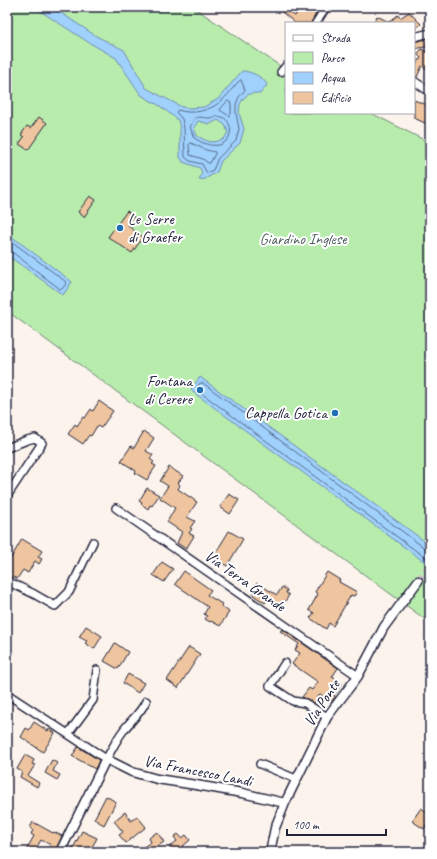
<svg xmlns="http://www.w3.org/2000/svg" width="437" height="859" font-family="Caveat,sans-serif">
  <rect width="100%" height="100%" fill="#fcf3ec"/>
  <filter id="ink" filterUnits="userSpaceOnUse"><feTurbulence type="fractalNoise" baseFrequency=".025" numOctaves="2"/><feDisplacementMap in="SourceGraphic" scale="8" xChannelSelector="R" yChannelSelector="G"/><feConvolveMatrix kernelMatrix="1 2 1 2 8 2 1 2 1" color-interpolation-filters="sRGB"/></filter>
  <g filter="url(#ink)">
    <path fill="#b8ecad" stroke="#6d8774" d="M7 7H193L286 70V113H371L430 143V623L7 311Z"/>
    <path fill="#a0d1fd" stroke="#6e8baf" fill-rule="evenodd" d="M34 7H52L96 36 124 50 146 88 182 107 190 108 204 107 218 99 242 71C250 71 264 77 267 85L260 94 254 93 247 95 243 99 240 104 239 113 244 129 240 143 221 161 217 172 205 179 199 180 202 173 200 168 183 162 180 157V129L178 120 160 106 141 95 116 58 88 42ZM218 120 225 125 228 132 224 139C211 144 209 142 197 136L194 128 198 121 210 124Z
      M7 233 71 281 72 282 63 295 7 255Z
      M200 377 423 540 430 547V566L193 392 191 389Z"/>
    <g fill="none" stroke-linecap="round" stroke-linejoin="round">
      <path stroke="#546889" stroke-width="1" d="M241 80 245 90 239 97 236 104V113L239 129 236 141 218 158 213 170 207 173 202 164 190 161 185 157 184 128 182 119 176 112 178 110C192 115 209 111 220 102 227 97 233 87 239 81Z
        M228 101 231 103V114L229 116 220 110Z
        M217 116C241 117 233 163 194 138L190 127 195 118C202 115 206 121 217 116Z
        M191 143 206 150 215 152V154L210 163H208L203 159 190 155 189 145Z
        M7 238 65 281 66 284 62 289H60L12 252H7
        M430 550 426 549 203 383H200L197 388V390L430 561"/>
    </g>
    <path fill="#eec59e" stroke="#22223b" d="M278 7H282L295 16 300 7H306L316 14 311 23H295L277 8Z
      M409 12 421 24 414 30V23H373L377 16 389 22 398 15 400 18Z
      M430 38V46L414 49V42Z
      M422 49 430 54V68L428 71 422 66 417 77 414 76V64H416L421 58 417 54Z
      M414 100 430 106V118L427 124 414 118Z
      M39 117 47 123 28 150 19 144 24 137 21 135 27 126 31 128Z
      M90 196 96 200 84 217 78 212Z
      M127 211 134 217 128 226 143 237 132 253 108 237Z
      M99 401 113 411 101 428 97 426 91 436 89 435 83 444 68 434 75 424 77 426 83 417 85 418 91 409 93 411Z
      M144 431 154 438 146 451 153 455 150 459 154 462 152 464 156 466 147 480 135 473 136 471 121 461 131 446 134 448Z
      M169 467 183 476 178 483 180 485 178 489 197 502 187 517 195 521 190 528 192 529 189 533 194 536 186 549 177 543 182 532 167 522 175 508 160 498 168 486 160 481Z
      M147 488 159 495 152 506 150 505 148 509 141 504 142 503 139 501Z
      M229 494 239 500 230 514 220 507Z
      M229 531 243 539 227 566 217 560 219 557 215 554Z
      M22 539 42 551 38 557 42 559 39 564 35 561 28 573 23 570 17 579 13 577 12 578 7 576V556L11 558Z
      M162 562 173 569 164 582 153 575Z
      M184 571 211 590 207 595 222 604 221 606 229 612 220 626 211 621 210 622 205 619 207 616 204 614 208 607 175 584Z
      M327 572 340 580 339 582 357 592 354 596 351 595 333 626 329 623 326 629 310 618 314 613 309 610 318 594 315 592Z
      M257 583 277 595 282 587 287 590 286 593 289 595 282 607 268 599 265 603 253 595 255 592 252 591Z
      M86 626 102 636 94 649 85 643 87 641 79 637Z
      M282 629 338 668 332 677 342 683 334 695 335 697 331 702 320 694 314 703 307 699 302 697 309 688 312 690 318 682 292 664 300 653 295 650 299 644 280 631Z
      M115 643 128 652 118 669 104 661Z
      M189 647 200 654 178 688 167 680Z
      M128 674 144 683 138 693 123 683Z
      M34 722 48 731 49 729 55 733 43 752 21 737 26 728 29 730Z
      M78 747 99 760 95 769 72 756Z
      M25 755 34 760 32 764 35 765 28 776 39 783 37 787 20 777 22 772 17 769Z
      M52 760 57 763 53 771 60 775 57 780 45 773Z
      M106 796 116 802 104 825 94 819Z
      M421 808 430 814 427 821 428 822 424 829 412 821Z
      M125 812 131 821 137 816 146 827 126 843 119 835 123 832 114 821Z
      M33 822 53 833 54 832 62 836 55 852H47L51 845 41 840 34 852H25L34 836 31 834 33 830 30 828Z
      M82 831 97 838 96 840 89 852H71Z
      M157 832 164 842 155 848 157 852H145L142 848 151 842 149 838Z
      M178 834 182 838 186 835 190 840 182 847 186 852H173L169 847 177 841 174 837Z"/>
    <g fill="none" stroke-linecap="round" stroke-linejoin="round">
      <path stroke="#d0c9c9" stroke-width="8" stroke-dasharray="8 4" stroke-linecap="butt" d="M418 581 430 565"/>
      <defs>
        <path id="minor" d="M316 23 326 7
          M414 37 430 33
          M281 72 286 66
          M414 81 430 92
          M7 448 27 440 35 438 42 443 7 496
          M116 508 358 676
          M7 581 34 594 55 606 69 592 93 542
          M285 663 270 686 293 701 305 703 327 717
          M7 694 106 759C112 750 116 740 123 731 130 721 141 713 146 701
          M68 734 93 700 97 670
          M260 764 296 779"/>
        <path id="tertiary" d="M60 852 106 759 132 772 157 779 196 785 242 793 285 803
          M270 852 275 828 285 803 327 717 358 676 384 627 418 581"/>
      </defs>
      <use href="#minor" stroke="#22223b" stroke-width="10"/>
      <use href="#tertiary" stroke="#22223b" stroke-width="11"/>
      <use href="#minor" stroke="#fff" stroke-width="7"/>
      <use href="#tertiary" stroke="#fff" stroke-width="8"/>
    </g>
  </g>
  <g fill="#1f6fb2" stroke="#fff" stroke-width="1.5">
    <circle cx="120" cy="228" r="4"/>
    <circle cx="200" cy="390" r="4"/>
    <circle cx="335" cy="413" r="4"/>
  </g>
  <g text-anchor="middle" dominant-baseline="central" stroke-width="4" stroke-linejoin="round" paint-order="stroke">
    <g font-size="16" fill="#22223b" stroke="#fff" text-anchor="end">
      <text x="128" y="219" text-anchor="start">Le Serre<tspan x="128" dy="18">di Graefer</tspan></text>
      <text x="192" y="381">Fontana<tspan x="192" dy="18">di Cerere</tspan></text>
      <text x="327" y="413">Cappella Gotica</text>
    </g>
    <g font-size="16" fill="#4f5f5d" stroke="#fff">
      <text x="303" y="239">Giardino Inglese</text>
    </g>
    <g font-size="16" fill="#22223b" stroke="#fff">
      <text transform="translate(245 581) rotate(35)">Via Terra Grande</text>
      <text transform="translate(322 703) rotate(-57)">Via Ponte</text>
      <text transform="translate(198 771) rotate(11)">Via Francesco Landi</text>
    </g>
  </g>
  <rect width="437" height="859" fill="none" stroke="#fff" stroke-width="24"/>
  <rect x="12" y="12" width="413" height="835" fill="none" stroke="#22223b" stroke-width="1.5" filter="url(#ink)"/>
  <rect x="285" y="22" width="130" height="92" fill="#ffffff" stroke="#a7a7b1"/>
  <rect x="293" y="35" width="20" height="6" fill="#ffffff" stroke="#a7a7b1"/>
  <text x="321" y="42" font-size="12" fill="#22223b">Strada</text>
  <rect x="293" y="52" width="20" height="12" fill="#b8ecad" stroke="#a7a7b1"/>
  <text x="321" y="62" font-size="12" fill="#22223b">Parco</text>
  <rect x="293" y="72" width="20" height="12" fill="#a0d1fd" stroke="#a7a7b1"/>
  <text x="321" y="82" font-size="12" fill="#22223b">Acqua</text>
  <rect x="293" y="92" width="20" height="12" fill="#eec59e" stroke="#a7a7b1"/>
  <text x="321" y="102" font-size="12" fill="#22223b">Edificio</text>
  <path d="M287 829v6h99v-6" fill="none" stroke="#22223b" stroke-width="2"/>
  <text x="293" y="829" font-size="12" fill="#22223b" stroke="#ffffff" stroke-width="3" paint-order="stroke">100 m</text>
</svg>
